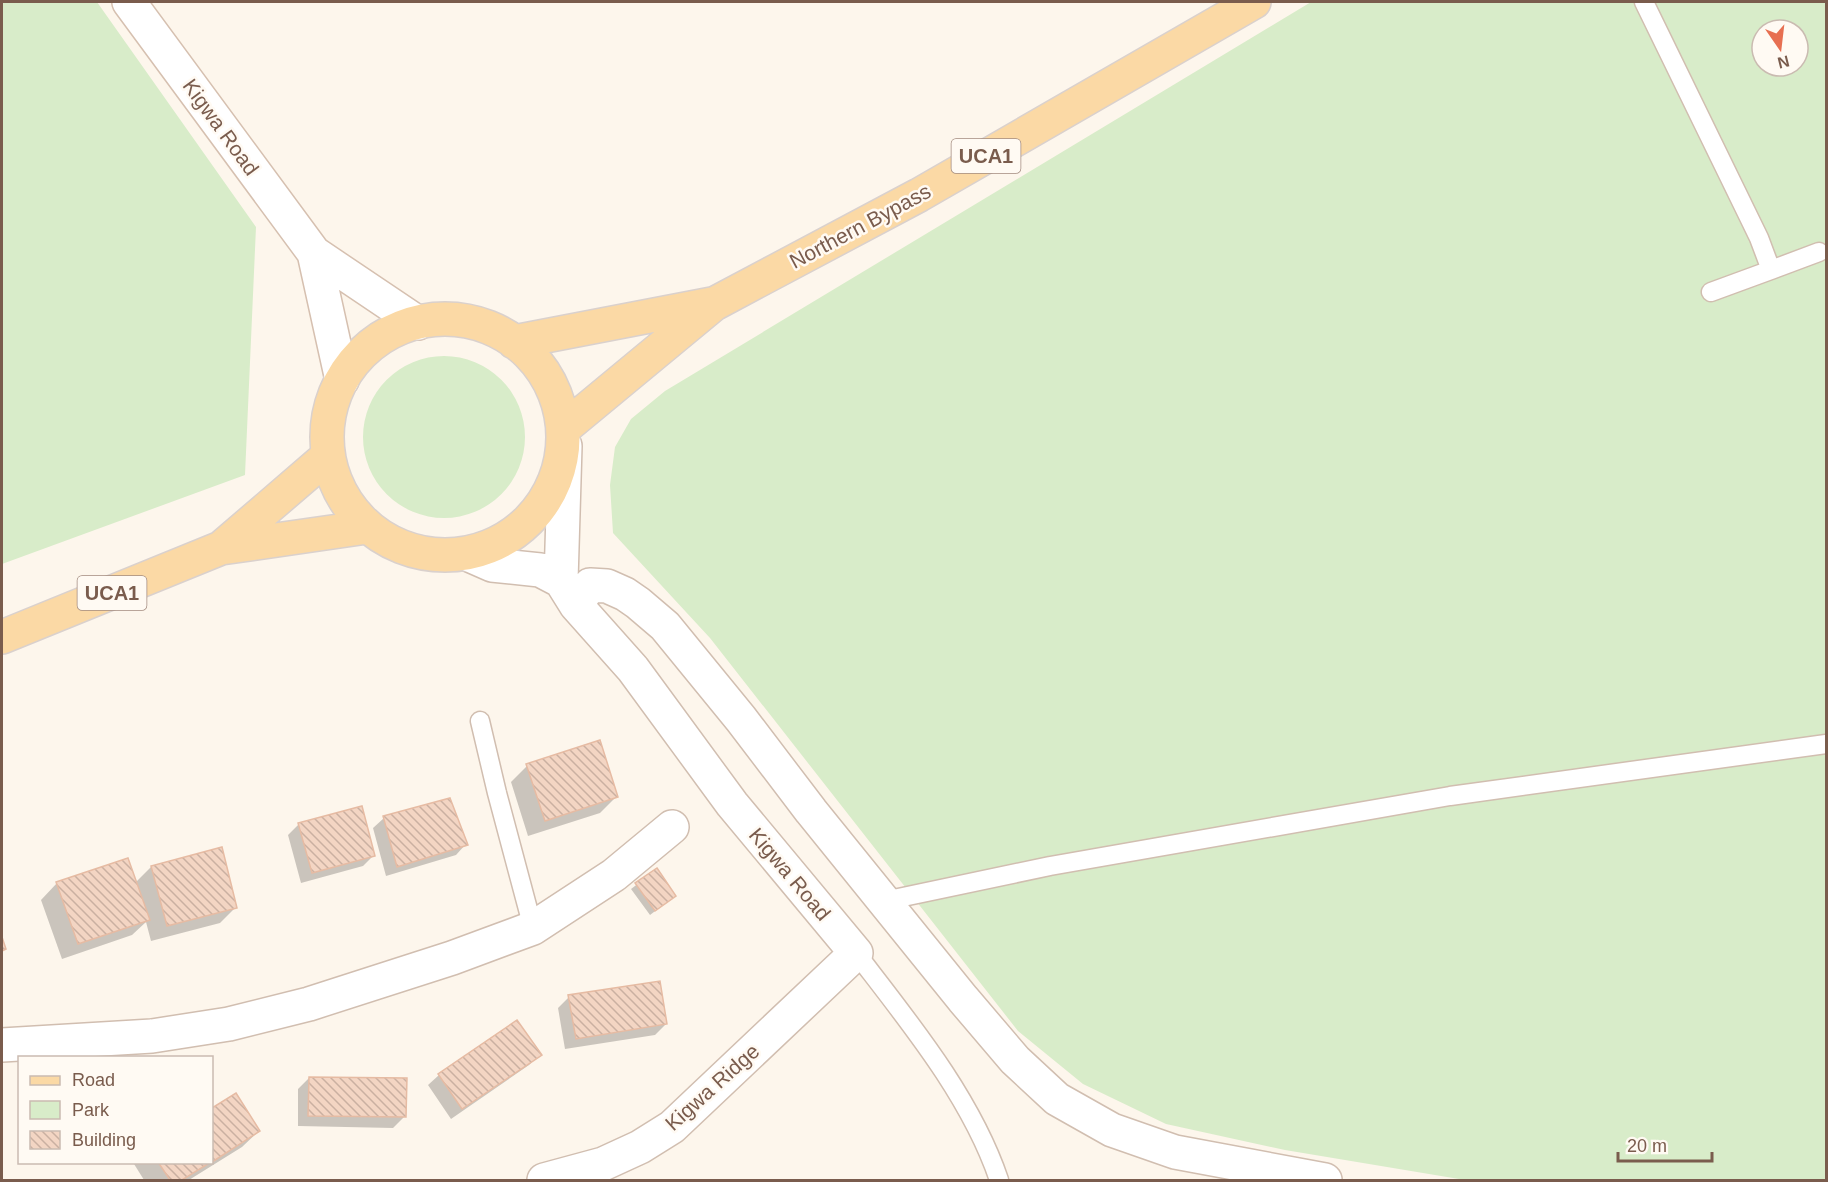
<svg xmlns="http://www.w3.org/2000/svg" width="1828" height="1182" font-family="Arial,sans-serif">
  <defs>
    <pattern id="building-back-hatch" width="6" height="6" patternUnits="userSpaceOnUse" patternTransform="scale(1.5)"><rect width="6" height="6" fill="#f3d5c3"/><path d="M-1 5l2 2M0 0l6 6M5-1l2 2" fill="none" stroke="#cab0a1"/></pattern>
  </defs>
  <rect width="100%" height="100%" fill="#fdf6ec"/>
  <path fill="#d8ecc9" fill-rule="evenodd" d="M2 2H97L256 227 245 475 2 564Z
    M1311 2H1826V1180H1465L1285 1150 1166 1124 1083 1084 1018 1031 710 638 613 533 610 485 615 447 631 419 665 391ZM1762 30H1798V66H1762Z
    M363 437a81 81 0 1 1 162 0a81 81 0 1 1-162 0Z"/>
  <path fill="#0003" d="M527 766 617 796 600 813 528 836 511 782Z
    M384 818 466 844 456 855 386 876 373 828Z
    M299 824 374 855 363 866 301 883 288 835Z
    M151 867 236 907 220 923 151 941 146 922 132 935 62 959 41 900 57 883H135Z
    M656 870 675 896 650 915 631 889Z
    M569 997 666 1024 655 1035 565 1049 558 1008Z
    M540 1054 529 1065 451 1119 428 1085 439 1075Z
    M309 1078 404 1117 393 1128 298 1126V1089Z
    M236 1095 259 1131 242 1147 189 1180H144L134 1164 135 1162H212V1110Z"/>
  <path fill="url(#building-back-hatch)" stroke="#e6bba3" stroke-width="1.5" d="M600 740 618 797 545 821 526 764Z
    M450 798 468 845 397 867 383 816Z
    M362 806 375 856 312 873 298 823Z
    M222 847 237 908 167 926 151 866Z
    M128 858 150 920 78 944 56 882Z
    M657 868 676 896 655 911 635 883Z
    M2 937 6 949 2 951Z
    M660 981 667 1024 576 1039 568 995Z
    M517 1020 542 1055 462 1109 438 1074Z
    M309 1077 407 1078 406 1117 308 1116Z
    M236 1093 260 1131 212 1162V1108Z
    M158 1162H211L182 1180H170Z"/>
  <g fill="none" stroke-linecap="round" stroke-linejoin="round">
    <defs>
      <path id="lane" d="M1644 2 1759 238 1771 270 1711 292
        M1771 270 1819 252
        M480 721 497 793 533 928
        M884 901 1050 866 1450 796 1826 744
        M856 953C909 1022 971 1097 999 1180"/>
      <path id="street" d="M467 554 492 565 540 570 561 581 576 605 633 669 732 804 856 953 672 1127 640 1147 603 1164 544 1180
        M561 581 565 446
        M576 605 590 585 607 586 625 594 638 603 665 626 741 719 811 811 963 999 1015 1060 1057 1099 1112 1130 1175 1152 1325 1180
        M2 1045 152 1036 229 1024 309 1004 452 958 533 928 614 875 672 827"/>
      <path id="secondary" d="M129 2 314 253 418 323
        M314 253 342 380"/>
      <path id="primary" d="M327 437a118 118 0 1 1 236 0a118 118 0 1 1-236 0Z
        M514 342 712 304
        M563 429 714 304 919 195 1254 2
        M221 548 328 456
        M2 637 221 548 367 527"/>
    </defs>
    <use href="#lane" stroke="#d1beb0" stroke-width="21"/>
    <use href="#street" stroke="#d1beb0" stroke-width="36"/>
    <use href="#secondary" stroke="#d6c0b0" stroke-width="36"/>
    <use href="#primary" stroke="#dad1cd" stroke-width="36"/>
    <use href="#lane" stroke="#fff" stroke-width="18"/>
    <use href="#street" stroke="#fff" stroke-width="33"/>
    <use href="#secondary" stroke="#fff" stroke-width="33"/>
    <use href="#primary" stroke="#fbd9a5" stroke-width="33"/>
  </g>
  <g text-anchor="middle" dominant-baseline="central" stroke-width="5" stroke-linejoin="round" paint-order="stroke">
    <g fill="#fffaf3" stroke="#a28b7f" stroke-width="1.5">
      <rect x="951.5" y="139" width="69" height="34" rx="4.5"/>
      <rect x="77.5" y="576" width="69" height="34" rx="4.5"/>
    </g>
    <g font-size="20" font-weight="bold" fill="#7a5c4d">
      <text x="986" y="156">UCA1</text>
      <text x="112" y="593">UCA1</text>
    </g>
    <g font-size="21" fill="#7a5c4d" stroke="#fffaf3">
      <text transform="translate(221 127) rotate(54)">Kigwa Road</text>
      <text transform="translate(860 226) rotate(-28)">Northern Bypass</text>
      <text transform="translate(790 874) rotate(50)">Kigwa Road</text>
      <text transform="translate(712 1087) rotate(-42)">Kigwa Ridge</text>
    </g>
  </g>
  <rect width="1828" height="1182" fill="none" stroke="#7a5c4d" stroke-width="6"/>
  <rect x="18" y="1056" width="195" height="108" fill="#fffaf3" stroke="#cabbb1" stroke-width="1.5"/>
  <rect x="30" y="1076" width="30" height="9" fill="#fbd9a5" stroke="#cabbb1" stroke-width="1.5"/>
  <text x="72" y="1086" font-size="18" fill="#7a5c4d">Road</text>
  <rect x="30" y="1101" width="30" height="18" fill="#d8ecc9" stroke="#cabbb1" stroke-width="1.5"/>
  <text x="72" y="1116" font-size="18" fill="#7a5c4d">Park</text>
  <rect x="30" y="1131" width="30" height="18" fill="url(#building-back-hatch)" stroke="#cabbb1" stroke-width="1.5"/>
  <text x="72" y="1146" font-size="18" fill="#7a5c4d">Building</text>
  <g transform="translate(1780 48) rotate(166)"><circle r="28" fill="#fffaf3" stroke="#cabbb1" stroke-width="1.5"/>
  <path d="M0-4.5L10 22L0 15L-10 22Z" fill="#e76f51"/>
  <text y="-9" font-size="16" font-weight="bold" text-anchor="middle" fill="#7a5c4d">N</text>
  </g>
  <path d="M1618 1152v9h94v-9" fill="none" stroke="#7a5c4d" stroke-width="3"/>
  <text x="1627" y="1152" font-size="18" fill="#7a5c4d" stroke="#fffaf3" stroke-width="4.5" paint-order="stroke">20 m</text>
</svg>
